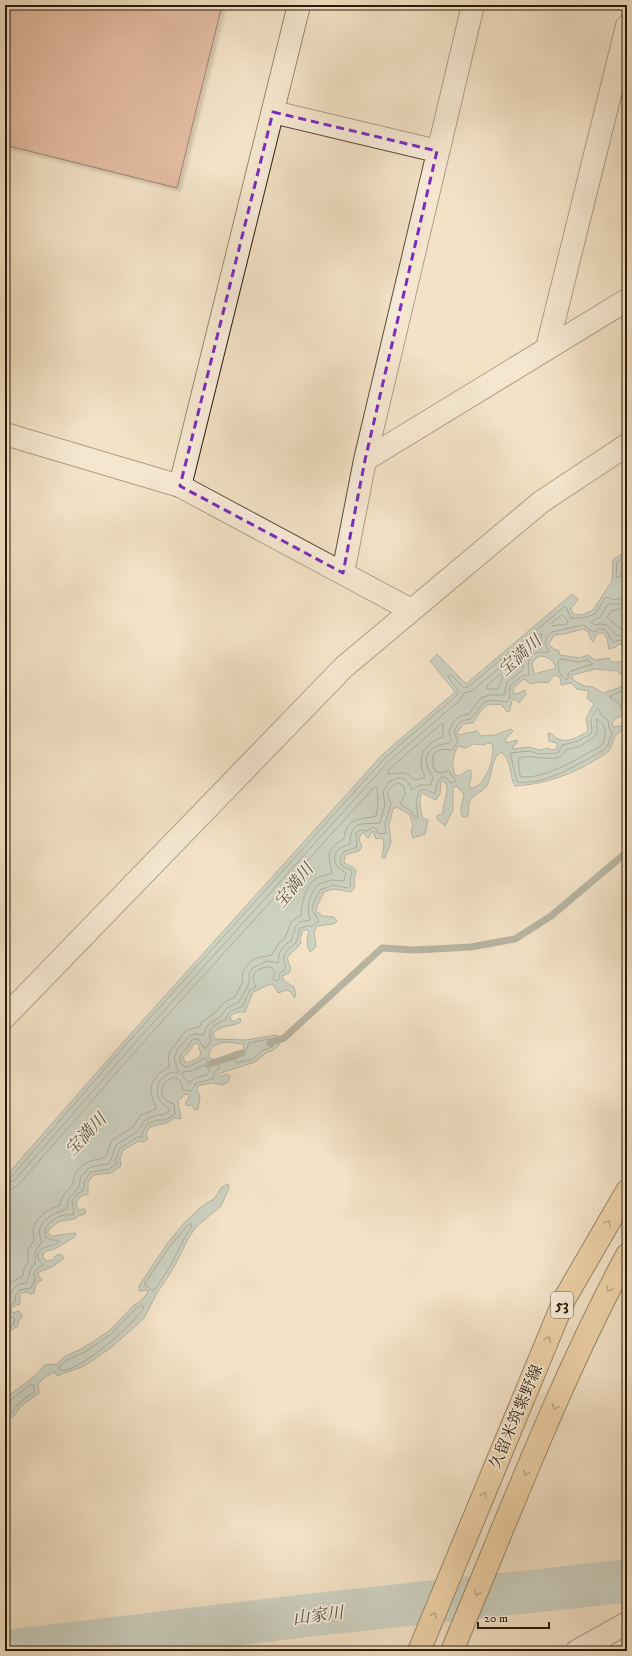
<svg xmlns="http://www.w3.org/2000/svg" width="632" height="1656" font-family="'IM FELL DW Pica','Noto Serif JP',serif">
  <defs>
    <filter id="shadow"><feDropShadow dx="3.5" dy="3.5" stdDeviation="1" flood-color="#0004"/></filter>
  </defs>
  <rect width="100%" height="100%" fill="#f3e2c6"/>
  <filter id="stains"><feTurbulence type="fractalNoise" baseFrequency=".005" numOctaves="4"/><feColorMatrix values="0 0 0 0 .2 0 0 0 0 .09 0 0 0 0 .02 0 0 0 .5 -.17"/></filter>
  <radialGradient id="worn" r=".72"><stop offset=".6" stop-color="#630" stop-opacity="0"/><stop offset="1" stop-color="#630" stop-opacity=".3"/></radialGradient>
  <path fill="#9dbdbb" stroke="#6f7c73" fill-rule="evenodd" d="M627 550V570L625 574 627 576V712L615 719 612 723 613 727 626 725V730C608 734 617 746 605 754 578 772 548 784 515 786 509 776 512 759 501 752 492 757 492 772 489 781 486 791 477 792 471 799 467 805 470 811 467 817H463C458 810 463 803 464 795L457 786 453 787V810L445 826 437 819V816L443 813C443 802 449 793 446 783L441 781 440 794 436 800 422 793C418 802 421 810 423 819H427L428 821 425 834 413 838 411 832 413 826 410 815 397 807 393 809 389 825 391 842 385 858H382C382 851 386 843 382 838L376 839 373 831 368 838 363 833 361 834 359 839 362 847 359 851 345 855 344 863C365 871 351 871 355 887L351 892 333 889 324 892 317 906 316 911 323 916 334 917 337 921 334 924 317 926 314 932 316 946 313 950 310 952C306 945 307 939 309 931L308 930H303L300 939 301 943C297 949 291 952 287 958L291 969 289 973 282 976 284 981 294 987 296 996 294 998 291 992 287 990 278 993 273 984C267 984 260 990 253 992L245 1012C239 1012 234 1012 230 1017L232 1021H235L240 1018 241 1022C231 1028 226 1023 214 1032L213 1035 215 1039 245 1040 277 1035 280 1044 274 1050 266 1053 255 1062 218 1074V1077L228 1074 230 1076 228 1082 223 1085 212 1083 198 1086 197 1089 200 1097 198 1109 195 1110 191 1105 187 1106 185 1104 189 1097 187 1094 184 1095 178 1101 181 1119 174 1118C167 1125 159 1124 150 1127L146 1133 148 1139 143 1142 139 1141 123 1150 120 1159 121 1166 111 1173 94 1175 88 1182V1194L81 1196 76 1202 78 1210 85 1209 86 1211 85 1214 78 1216 75 1219C61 1222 60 1218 48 1231V1234L52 1236 76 1233V1235C71 1241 70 1239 65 1243 55 1248 58 1249 46 1251L43 1254V1258L47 1261 52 1260 58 1254 63 1256V1259L52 1267 39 1272 38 1275 42 1280 36 1283 34 1293 30 1294 27 1292 22 1293 20 1295V1304L12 1307 11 1310 12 1313 19 1311 22 1315V1318L19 1319 18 1326 5 1334V1177L127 1038 382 755 455 692 430 661 437 654 466 684 572 594 578 599 571 609 573 614 582 615 593 610 612 581 613 560ZM583 629 588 632 592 641 593 642 596 635 600 633H604L607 639 609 649 616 647 619 644 625 646 622 654 623 662H611L609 658 595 660 588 655 580 658 560 655 558 650H555L549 644 554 635 564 634ZM540 656C549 657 553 660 556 668L534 674 532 663 535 659ZM595 669 617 671 623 677 624 682 621 687 603 693 593 687 584 686 573 680 572 675ZM554 675 560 677 561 685 571 683 577 689 589 691 587 698 594 704 586 718 588 731C580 736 568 744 558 739 554 737 553 733 548 733L549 741 557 743V749L552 750 548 748 539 750 529 747 513 749V746L517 743V740L507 743 505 740 513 731 511 729 495 735 481 736 477 731 459 735 457 733 463 724 473 723C477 718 483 704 491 704 495 705 497 705 501 704L507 712 510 711 512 700H517L519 703 526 694 525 690 517 694 513 693 514 687 524 679 530 684 540 682 548 683ZM488 743 492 744C496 755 485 789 470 788L469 785 471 778V770H468L459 776 455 775C451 765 453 755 458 746L466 748 473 744 484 745ZM226 1042 243 1044 244 1048 242 1051 234 1052C230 1063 216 1065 209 1056 210 1045 217 1044 226 1042ZM195 1043 198 1044 201 1054 197 1059 186 1063 183 1057 188 1053Z
    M228 1184 229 1188 221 1206 197 1226 189 1237 173 1269 157 1293 144 1318 112 1347 84 1366 57 1376 55 1372 45 1377 38 1384 39 1393 21 1406 14 1416 5 1422V1399L7 1397 36 1375 45 1365 57 1364 64 1357 83 1348 109 1331 133 1306 141 1301 148 1292 147 1290 139 1291V1286L167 1244 184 1223 202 1206 214 1199 222 1187Z"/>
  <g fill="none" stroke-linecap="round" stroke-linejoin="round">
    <path stroke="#636c61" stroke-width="1" d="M627 555 617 562 616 577H620L622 570 627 569
      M627 599 621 604H608L600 617 591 622 594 625 600 624 607 625 616 635 627 637
      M627 607 611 611 607 617 619 628 627 630
      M562 615 568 621 567 624 552 626V623Z
      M560 659 579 662 587 660 593 664 571 671 568 674V679L566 680 559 672 558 661Z
      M500 675 503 677 498 689H487V686Z
      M627 684 623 690 609 697 617 701 622 709H627
      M597 709H599L601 715 608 720 609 728 612 732 608 745 604 750C580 763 545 786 517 782L510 753 529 751 539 754 558 753 562 745 578 741 591 734 592 731 591 719Z
      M597 719C607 723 607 738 601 746 582 756 541 782 520 776L518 758C532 754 546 761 560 757L566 750 580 746 594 737 597 732Z
      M443 724V737C428 743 418 751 422 769 423 772 425 774 424 778L415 780C403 769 401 774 388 774V771L393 766 440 725Z
      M273 1039 275 1043 272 1047 263 1050 253 1059 237 1063 235 1062 237 1056C247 1054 246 1051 249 1043Z
      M204 1065 210 1069 207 1075 195 1078 189 1083 182 1075 183 1072 192 1071Z
      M5 1179 10 1178 130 1040 385 758 457 695 458 690 448 677 449 675H451L463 687H468L564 607H566L571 618H583L595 614 606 597 614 600 621 598 627 588
      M5 1184 14 1181 134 1044 388 762 460 700 464 693 472 691 539 634H542L540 646C527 652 523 655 523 670L507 682 504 695H489L481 698 469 714C457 716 454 719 449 731L451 740 449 743C428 746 419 758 433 777L431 785H420L412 790 408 782 403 778H397L389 782 383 792 385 805 380 823C361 825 351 819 350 844 332 849 328 863 346 873L344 881 331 880 317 885C309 897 306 906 310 920L300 922 296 926 291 941 284 946 279 954 278 963 267 961 254 967 249 973V984L239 1002 227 1008 221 1016 208 1025 203 1035 196 1034 190 1035 177 1050 174 1059 179 1072C177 1072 173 1072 170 1073 152 1081 154 1100 169 1108V1111L164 1115H157L145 1120 137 1132 116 1145 110 1162 107 1164 90 1167 81 1176 79 1187 68 1199 67 1209C51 1214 33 1223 42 1242L35 1251V1263L30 1270 29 1277 26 1283C10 1285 14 1293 5 1302
      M5 1190 12 1189 18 1185 138 1048 374 787H377L378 805 376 816C360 820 346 817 344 839 326 848 328 856 332 873 327 875 321 876 317 878 306 884 301 904 301 915L291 922 285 938 279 943 272 955 256 958 250 962 243 971 242 983 235 997 223 1003 217 1011 203 1021 199 1027C186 1029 185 1031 178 1041 168 1054 168 1049 169 1067 158 1073 147 1083 152 1097 153 1102 156 1105 156 1109L141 1115 132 1128 112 1140 105 1158C92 1160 82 1162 75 1174 74 1177 74 1181 73 1183 68 1193 63 1190 60 1205L46 1211 35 1223 33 1231 34 1240 28 1250V1262L24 1269 23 1276 12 1282 5 1292
      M189 1224H191L192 1227 186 1235 170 1267 155 1289 152 1290 145 1285V1283L170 1246Z
      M142 1305 144 1307C137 1322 74 1377 59 1370V1367L67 1360 85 1352 111 1334 135 1309Z
      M5 1329 13 1325 15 1319 8 1314V1307L15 1302 16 1294 20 1290 31 1288 35 1279 34 1274 36 1270 43 1265C42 1263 40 1262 39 1260 32 1246 54 1247 59 1242L58 1240H51L45 1237V1228C50 1222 56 1217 64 1215 68 1214 70 1216 74 1214L72 1201 78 1193 83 1191 85 1180 91 1172 109 1169 116 1164V1158L120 1148 138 1137H142L143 1131 147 1124 158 1120H166L175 1114 174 1104C153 1098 162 1076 177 1078L182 1084 183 1090 191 1091 196 1083 213 1079 214 1073 219 1068V1065L210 1063 204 1058 190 1066 185 1067 180 1062V1055L187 1048 190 1042 194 1039 199 1040 204 1048H206L211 1041C206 1028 215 1024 226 1020 227 1011 234 1009 242 1007L250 990 256 987C255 984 253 982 253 978 253 970 264 966 271 967L275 972 273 979 276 981 279 980V974L286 969 283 957 288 949 296 943 300 928 307 926H312L319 921 312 910 313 904 320 890 333 885 348 888 351 886 350 880 352 870 342 866 340 860 343 852 357 847 356 833 360 830 367 831 373 827 376 829 379 834 386 833 385 824 391 804C385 795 388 786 399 783L404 786 405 794 400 804 412 812 415 818H418L416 802 419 791 425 789 435 794 437 783 441 777 446 778 451 783 456 781 449 771 441 773 435 771 433 766V755C440 747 443 750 452 750L458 741 454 733C458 721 460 721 471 719L484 702 490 700 507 702 510 696 509 692 511 685 522 676 529 675C528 666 526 654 540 652 543 652 546 653 549 652L545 643 547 637 552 632 583 625 593 632 599 629H605L613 642 620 640 627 643
      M5 1402 9 1401 31 1384 34 1385V1392L19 1403 11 1413 5 1417"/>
    <path stroke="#6f7c73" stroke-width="7" d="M270 1043 284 1038 382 948 415 950 471 947 515 939 551 916 627 852
      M210 1064 242 1053"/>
    <path stroke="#9dbdbb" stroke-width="43" d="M9 1651 311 1615 627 1581"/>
  </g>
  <path fill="#d08f78" stroke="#291a07" filter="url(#shadow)" d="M5 5H222L177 188 5 145Z"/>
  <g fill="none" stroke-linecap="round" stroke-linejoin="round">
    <defs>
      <path id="street" d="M273 112 437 151
        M547 348 627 26
        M5 434 180 486 411 610
        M365 460 627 300
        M343 573 365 460 473 5
        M5 1017 344 667 541 502 627 445
        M577 1651 627 1623"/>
      <path id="secondary" d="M180 486 299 5"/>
      <path id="primary" d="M419 1651 565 1298 627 1191
        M452 1651C508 1518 559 1382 627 1255"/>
    </defs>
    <use href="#street" stroke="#5c4c37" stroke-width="24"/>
    <use href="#secondary" stroke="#291a07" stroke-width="24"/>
    <use href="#primary" stroke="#291a07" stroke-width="24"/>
    <use href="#street" stroke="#f7ecda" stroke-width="22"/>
    <use href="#secondary" stroke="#f7ecda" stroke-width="22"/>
    <use href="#primary" stroke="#eac183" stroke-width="22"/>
  </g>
  <defs><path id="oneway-chevron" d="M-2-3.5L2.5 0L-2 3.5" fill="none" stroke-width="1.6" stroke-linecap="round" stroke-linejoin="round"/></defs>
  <g stroke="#8a6e45">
    <use href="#oneway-chevron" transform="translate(608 1223) rotate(-60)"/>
    <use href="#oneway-chevron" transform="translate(609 1289) rotate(118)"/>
    <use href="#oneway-chevron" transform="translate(548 1339) rotate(-67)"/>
    <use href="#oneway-chevron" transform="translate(555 1407) rotate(114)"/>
    <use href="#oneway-chevron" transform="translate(526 1473) rotate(113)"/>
    <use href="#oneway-chevron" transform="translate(484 1495) rotate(-68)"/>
    <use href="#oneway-chevron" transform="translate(477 1593) rotate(113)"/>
    <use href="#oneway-chevron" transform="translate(434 1615) rotate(-68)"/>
  </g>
  <path d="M0 0H632V1656H0ZM273 112 437 151 365 460 343 573 180 486Z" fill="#f3e2c6" fill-opacity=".55" fill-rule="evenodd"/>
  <path fill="none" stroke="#7b2cbf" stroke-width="3" stroke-dasharray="8 5" stroke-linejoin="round" d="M273 112 437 151 365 460 343 573 180 486Z"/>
  <g text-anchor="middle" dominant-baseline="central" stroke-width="3.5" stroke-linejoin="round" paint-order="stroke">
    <rect fill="#f7ecda" stroke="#675946" stroke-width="1" x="551" y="1292" width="22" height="26" rx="3"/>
    <g font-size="15" font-weight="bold" fill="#291a07">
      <text x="562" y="1305">53</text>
    </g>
    <g font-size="16" fill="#291a07" stroke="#f7ecda">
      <text transform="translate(516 1417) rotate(-67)">久留米筑紫野線</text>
    </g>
    <g font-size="17" font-style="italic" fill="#525346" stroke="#f7ecda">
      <text transform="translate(520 656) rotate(-42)">宝満川</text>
      <text transform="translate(294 886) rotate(-51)">宝満川</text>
      <text transform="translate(86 1135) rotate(-47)">宝満川</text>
      <text transform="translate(318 1616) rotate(-7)">山家川</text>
    </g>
  </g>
  <rect width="632" height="1656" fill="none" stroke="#f3e2c6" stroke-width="20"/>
  <rect x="6" y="6" width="620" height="1644" fill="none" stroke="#291a07" stroke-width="2"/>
  <rect x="10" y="10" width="612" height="1636" fill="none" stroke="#291a07"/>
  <path d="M478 1622v6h71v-6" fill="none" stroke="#291a07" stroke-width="2"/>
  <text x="484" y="1622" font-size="12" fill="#291a07" stroke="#f7ecda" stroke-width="3" paint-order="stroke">20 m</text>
  <rect width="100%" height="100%" filter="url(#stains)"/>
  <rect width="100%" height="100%" fill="url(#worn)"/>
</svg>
